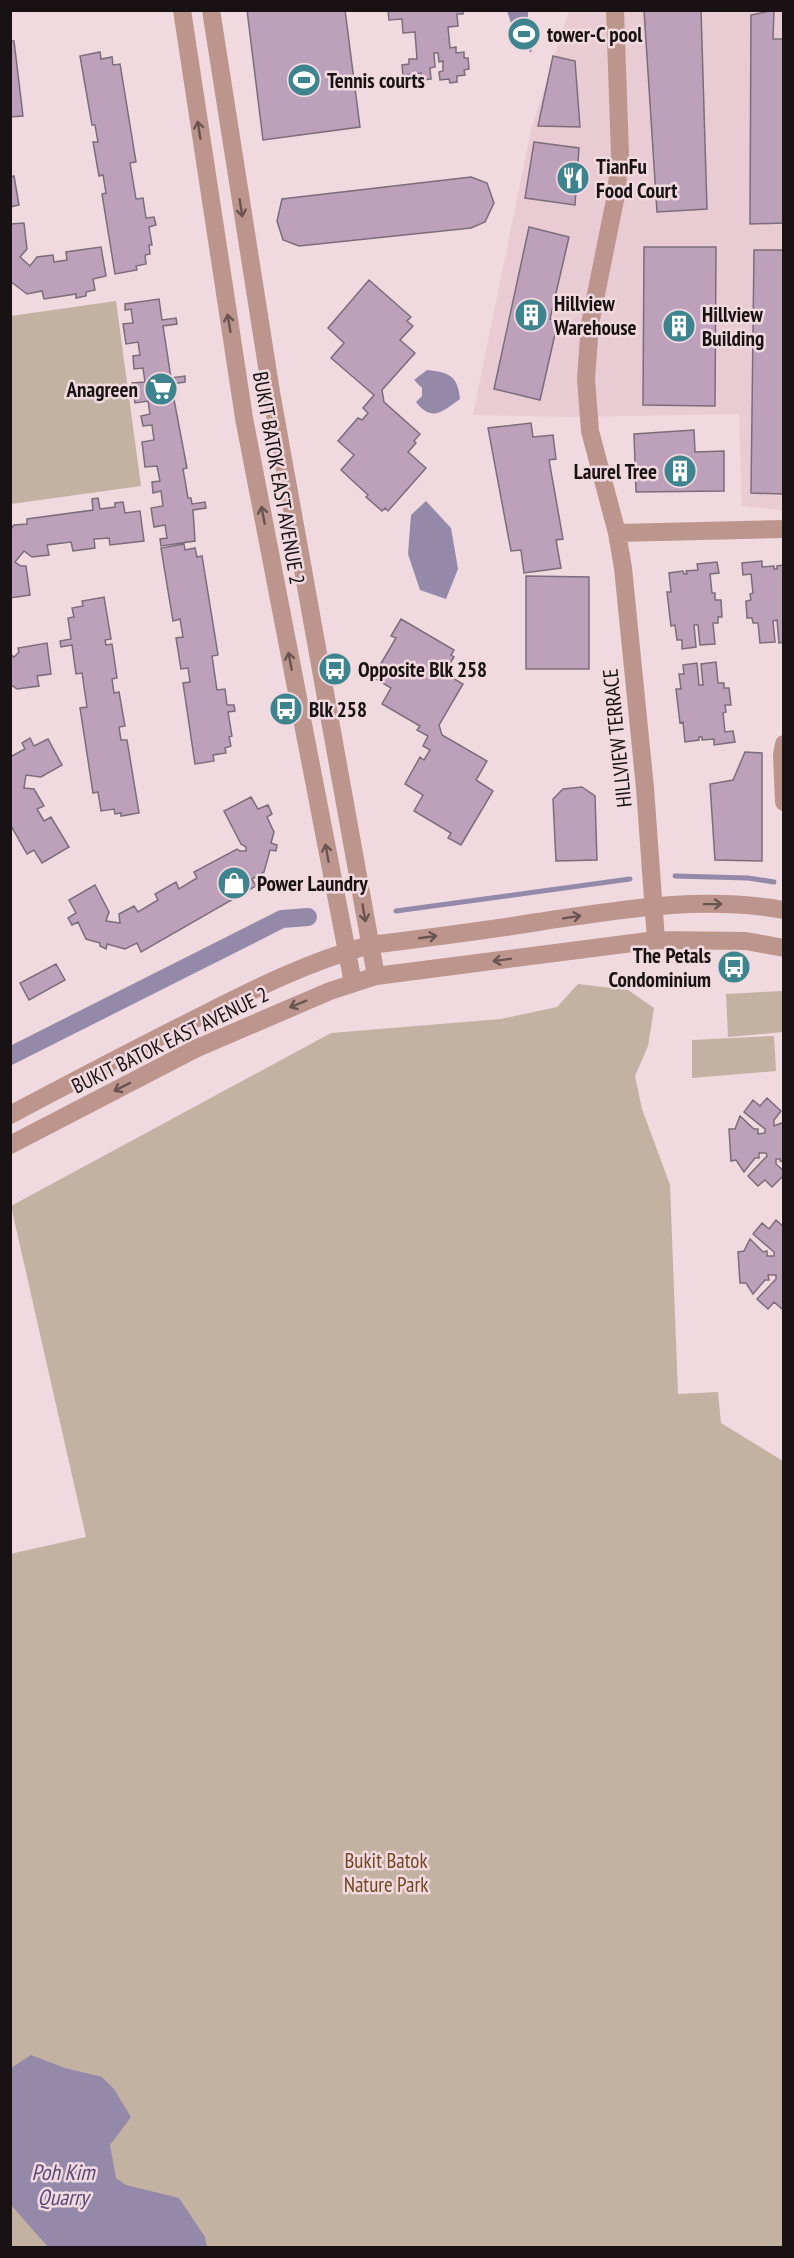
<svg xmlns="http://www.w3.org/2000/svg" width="794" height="2258" font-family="'PT Sans Narrow',sans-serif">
  <rect width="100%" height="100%" fill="#f0d9df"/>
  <path fill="#e9cbd3" d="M569 11H783V510L742 506 739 414 576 417 473 415 531 130Z"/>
  <path fill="#c3b1a2" d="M116 301 141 486 11 504V316Z
    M578 984 628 990 654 1008 648 1046 635 1076 642 1109 670 1185 678 1394 718 1392 721 1423 783 1461V2247H11L10 1554 86 1537 11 1206 331 1033 501 1019 557 1007Z
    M783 991V1032L728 1037 726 994Z
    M774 1036 776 1071 692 1078V1040Z"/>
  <path fill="#9489a9" d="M507 11H528V25L534 38 531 53 513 29Z
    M427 370C449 372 458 376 460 399 443 411 432 423 416 402L422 396V388L414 380Z
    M426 501 451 528 458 569 446 599 420 590 408 554 411 515Z
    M31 2055 65 2068 102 2077 114 2089 131 2117 110 2145 116 2178 126 2185 179 2198 205 2237 207 2247H48L11 2205V2068Z"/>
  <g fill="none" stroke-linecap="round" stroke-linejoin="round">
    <path stroke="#9489a9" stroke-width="5" d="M675 876 748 878 774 882
      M396 911 630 879"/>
    <path stroke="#9489a9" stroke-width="18" d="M10 1056 282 919 308 917"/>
  </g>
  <path fill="#bda1ba" stroke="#7b6d79" stroke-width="1.5" d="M247 10H345L360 127 263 140Z
    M388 10H463V14H457L458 26 448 27 450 48 456 47V53L464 52V58H468L469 69 464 70 465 75 457 76V82L450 83 449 79 440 80 439 72 443 71V61L439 62 438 53H434L435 67 430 68 431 79 422 80 421 73 403 75 402 65 409 64V59H417L415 32 403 33 402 19 389 20Z
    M644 10H701L707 209 657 212Z
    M774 10 773 39H784V223L750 224 751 15Z
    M10 41H14L23 116 10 117Z
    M100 52 101 59 112 57 113 65 120 64 136 162 130 163 136 199 143 198 146 218 154 217 156 225 149 227 152 245H149L150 254 145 255 146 264 136 266 137 270 115 274 102 194 106 193 103 175 99 176 93 142H98L95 125H92L80 56Z
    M553 56 575 61 580 127 538 126Z
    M534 142 579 148 575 205 525 198Z
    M14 176 19 205 10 207V177Z
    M471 177 487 183 494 203 485 222 471 228 299 246 283 240 277 221 282 199Z
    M24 223 27 249 20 257 30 266 37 257 53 255 54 262 67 260 66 252 101 247 106 276 93 279 95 290 86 292V296L76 298V294L44 299 42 291 27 294 10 281V224Z
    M529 227 569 237 550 319 558 321 540 400 494 389Z
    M644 247H716L715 406 643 405Z
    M754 250H784V494L751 493Z
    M369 280 411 317 407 321 413 326 400 340 415 353 382 390 384 402 420 434 414 441 416 443 408 452 426 468 388 511 385 508 382 511 366 497 368 495 341 470 354 455 338 441 358 418 362 420 368 413 363 408 374 395 331 358 344 343 328 328Z
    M159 299 162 320 176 318 177 324 163 326 171 378 185 376V382L171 384 187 468 183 469 188 498H191L192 504 205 502 206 508 193 510 195 541 161 546 160 539 167 538 165 525 154 527 151 508 163 506 161 491 153 493 152 482 160 481 157 466 145 467 142 442 154 440 152 425 143 426 141 416 150 414 148 401 135 403 132 383 145 382 143 368 134 369 133 356 140 355 138 342 126 344 123 324 133 323 131 309 125 310V304Z
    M531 423 533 437 553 435 556 459 549 460 563 539 556 540 561 568 524 573 521 550 511 551 488 428Z
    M694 430 695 452 724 451V491L636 492 634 434Z
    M98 498 100 509 115 507V503L123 502 125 513 140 511 144 541 110 545 109 538 94 539 95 548 73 551 71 542 47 545 49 555 32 557 24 551 15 562 21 566H26L30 595 10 598V530L14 525 27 524V519L93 510 92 499Z
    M184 544 185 550 195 548 197 557 202 556 218 655 212 656 217 690 225 689 227 705H234L235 711 228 712 232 736 229 737 231 746 225 748 226 753 213 755 214 761 195 764 183 683 190 682 188 668 181 669 176 638 183 637 180 619 173 621 161 548Z
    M762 561V567L774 566V569H777V566L784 565V642L779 643 777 620 773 621 775 642 760 643 758 623H753L752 618H747L746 601 751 600 750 594 753 593 751 574 743 575 742 563Z
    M717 562 719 573 710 574 712 593H715V600H721L722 617H718V623H713L715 644 700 645 698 625H694L696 647 682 649V640H677L675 625 671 626 667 592H671L669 573 683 571 684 574H687L686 571 698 570 697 564Z
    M526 576 589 577V669H526Z
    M104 597 111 639 105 640 106 645 112 644 117 678 112 679 114 693 119 692 125 726 119 727 121 740H127L139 813 121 816V813L115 814 114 809 101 811 98 792 93 793 80 708 87 707 82 673 76 674 72 645 61 647 60 641 71 639 68 618 74 617 72 608 83 606 82 601Z
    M401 619 454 650 451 655 454 657 444 673 463 684 439 725 442 735 487 761 476 780 493 791 461 845 448 838 451 833 414 811 423 795 405 784 420 757 424 760 430 750 423 746 428 736 417 730 420 726 382 704 391 688 373 677 396 638 391 636Z
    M47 643 51 674 37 676 39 686 17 689 10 684V654L14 657 19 652 18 648Z
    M716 662 718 683H724V688H729L731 705H725L726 712 723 713 725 732 733 731 735 742 714 745V739L702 740V737H699V740L685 742 683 722 680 723 676 689H681L679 674H684L683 665 697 663 699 685H703L701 664Z
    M30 738 34 746 48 739 62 765 41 777 26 775 24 788 34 789 44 806 37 809 44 821 51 817 69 847 42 863 34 850 27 854 10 824V757L25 749 22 743Z
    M745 752 762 753V861L715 860 710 784 733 780Z
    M582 787 595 796 597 860 556 861 553 799 563 789Z
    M251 797 258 809 268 805 272 814 267 817 274 832 271 843 277 845 276 851 270 850 264 872 252 879 256 886 141 952 137 943 125 949 107 944 106 949 100 946V943L86 939 78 922 72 925 68 918 76 913 69 900 95 885 109 912 106 921 120 923 119 914 134 906 138 912 158 900 155 894 176 882 179 889 197 878 194 872 237 849 240 851H246V847L241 844 224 811Z
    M56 964 65 980 29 1000 20 983Z
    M767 1098 781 1111 774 1120V1126L784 1122V1162L780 1161V1159H776V1164L784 1171V1175L772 1187 765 1180 758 1186 748 1176 767 1156 766 1153H759V1158H755L744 1172 736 1160 731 1161 729 1129H735L740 1116 754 1129H758V1134L765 1133V1129L744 1112 753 1100 760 1106Z
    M776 1220 784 1227V1307L782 1309 774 1302 768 1309 757 1299 776 1279V1275H768L769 1280H765L753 1294 746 1283H740L739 1268 738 1252 744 1251 750 1239 763 1252 767 1251V1256H774V1252L753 1234 762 1223 769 1229Z"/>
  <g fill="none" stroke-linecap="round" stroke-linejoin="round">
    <path stroke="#bc958d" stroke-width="18" d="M182 10 244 418 353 983
      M211 10 271 392 376 976
      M615 10 620 155 616 195 590 324 586 379 590 431 617 533 623 568 645 788 656 940
      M617 533 784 529
      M784 744 782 755 784 802
      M10 1115C74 1081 137 1048 201 1016 256 988 310 961 370 945 426 938 482 931 538 922 620 910 700 895 784 910
      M10 1145 195 1049 330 991 376 976 656 940 746 941 784 948"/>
  </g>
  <defs><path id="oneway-shaft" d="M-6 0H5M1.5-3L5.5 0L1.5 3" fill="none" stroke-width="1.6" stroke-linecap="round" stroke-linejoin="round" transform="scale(1.5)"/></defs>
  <g stroke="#6a5450">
    <use href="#oneway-shaft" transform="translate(199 130) rotate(-99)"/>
    <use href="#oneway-shaft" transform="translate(241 208) rotate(81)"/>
    <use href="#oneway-shaft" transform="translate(229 323) rotate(-99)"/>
    <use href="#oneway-shaft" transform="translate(263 515) rotate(-101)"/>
    <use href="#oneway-shaft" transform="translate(290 661) rotate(-101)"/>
    <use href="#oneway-shaft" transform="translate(327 853) rotate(-100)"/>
    <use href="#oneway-shaft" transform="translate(713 904) rotate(-1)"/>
    <use href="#oneway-shaft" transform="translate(364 913) rotate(80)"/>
    <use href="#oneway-shaft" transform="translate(572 917) rotate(-9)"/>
    <use href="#oneway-shaft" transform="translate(428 937) rotate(-8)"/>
    <use href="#oneway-shaft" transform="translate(502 960) rotate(172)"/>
    <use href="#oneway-shaft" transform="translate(298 1004) rotate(158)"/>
    <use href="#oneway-shaft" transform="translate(122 1087) rotate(153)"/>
  </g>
  <defs>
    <symbol id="stadium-disc" viewBox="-11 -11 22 22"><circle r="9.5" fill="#3e848f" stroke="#f0d9df"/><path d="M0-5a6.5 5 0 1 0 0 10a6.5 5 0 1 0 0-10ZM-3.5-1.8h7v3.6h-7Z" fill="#fff"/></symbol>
    <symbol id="restaurant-disc" viewBox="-11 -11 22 22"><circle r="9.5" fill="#3e848f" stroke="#f0d9df"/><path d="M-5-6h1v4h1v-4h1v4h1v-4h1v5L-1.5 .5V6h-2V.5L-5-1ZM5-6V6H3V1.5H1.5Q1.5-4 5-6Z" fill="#fff"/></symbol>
    <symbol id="building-disc" viewBox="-11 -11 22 22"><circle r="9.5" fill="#3e848f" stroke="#f0d9df"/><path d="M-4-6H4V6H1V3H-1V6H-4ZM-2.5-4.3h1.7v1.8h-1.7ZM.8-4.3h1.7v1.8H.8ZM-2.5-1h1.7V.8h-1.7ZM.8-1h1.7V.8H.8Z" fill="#fff"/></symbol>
    <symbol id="supermarket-disc" viewBox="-11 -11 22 22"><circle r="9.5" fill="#3e848f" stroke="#f0d9df"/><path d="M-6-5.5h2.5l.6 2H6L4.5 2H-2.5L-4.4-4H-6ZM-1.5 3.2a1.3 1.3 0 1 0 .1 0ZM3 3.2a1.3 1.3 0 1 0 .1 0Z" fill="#fff"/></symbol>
    <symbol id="bus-disc" viewBox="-11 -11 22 22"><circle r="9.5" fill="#3e848f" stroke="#f0d9df"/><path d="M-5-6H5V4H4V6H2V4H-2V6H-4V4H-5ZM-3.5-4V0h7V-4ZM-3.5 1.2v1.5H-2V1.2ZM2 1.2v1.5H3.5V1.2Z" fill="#fff"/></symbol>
    <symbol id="shop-disc" viewBox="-11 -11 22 22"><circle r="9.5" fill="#3e848f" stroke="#f0d9df"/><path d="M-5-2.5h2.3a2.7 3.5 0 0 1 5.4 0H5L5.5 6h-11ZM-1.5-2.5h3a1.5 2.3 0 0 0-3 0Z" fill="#fff"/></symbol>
  </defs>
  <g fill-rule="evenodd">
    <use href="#stadium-disc" x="505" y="15" width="38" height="38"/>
    <use href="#stadium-disc" x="285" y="61" width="38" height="38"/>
    <use href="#restaurant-disc" x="554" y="159" width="38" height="38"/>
    <use href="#building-disc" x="512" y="296" width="38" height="38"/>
    <use href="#building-disc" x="660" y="307" width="38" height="38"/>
    <use href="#supermarket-disc" x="142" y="370" width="38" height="38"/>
    <use href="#building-disc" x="661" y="452" width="38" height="38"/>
    <use href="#bus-disc" x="316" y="650" width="38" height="38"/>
    <use href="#bus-disc" x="267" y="690" width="38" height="38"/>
    <use href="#shop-disc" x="215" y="864" width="38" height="38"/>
    <use href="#bus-disc" x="715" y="948" width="38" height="38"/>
  </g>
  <g text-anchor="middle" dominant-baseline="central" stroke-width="5" stroke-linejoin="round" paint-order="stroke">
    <g font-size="21" font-weight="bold" fill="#191214" stroke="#f0d9df" text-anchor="start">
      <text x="547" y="34">tower-C pool</text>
      <text x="327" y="80">Tennis courts</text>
      <text x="596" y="166">TianFu<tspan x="596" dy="24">Food Court</tspan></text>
      <text x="554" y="303">Hillview<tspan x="554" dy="24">Warehouse</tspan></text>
      <text x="702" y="314">Hillview<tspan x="702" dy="24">Building</tspan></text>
      <text x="138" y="389" text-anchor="end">Anagreen</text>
      <text x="657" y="471" text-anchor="end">Laurel Tree</text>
      <text x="358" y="669">Opposite Blk 258</text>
      <text x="309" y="709">Blk 258</text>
      <text x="257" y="883">Power Laundry</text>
      <text x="711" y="955" text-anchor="end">The Petals<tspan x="711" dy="24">Condominium</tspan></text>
    </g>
    <g font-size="21" fill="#191214" stroke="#f0d9df">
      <text transform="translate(279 478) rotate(80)">BUKIT BATOK EAST AVENUE 2</text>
      <text transform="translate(617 738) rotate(-96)">HILLVIEW TERRACE</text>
      <text transform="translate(170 1040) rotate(-26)">BUKIT BATOK EAST AVENUE 2</text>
    </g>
    <g font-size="21" fill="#724822" stroke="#f0d9df">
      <text x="386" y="1860">Bukit Batok<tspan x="386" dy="24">Nature Park</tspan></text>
    </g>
    <g font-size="22" font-style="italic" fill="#5a4978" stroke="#f0d9df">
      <text x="63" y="2172">Poh Kim<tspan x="63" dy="25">Quarry</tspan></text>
    </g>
  </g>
  <rect width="794" height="2258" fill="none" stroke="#191214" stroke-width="24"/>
</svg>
